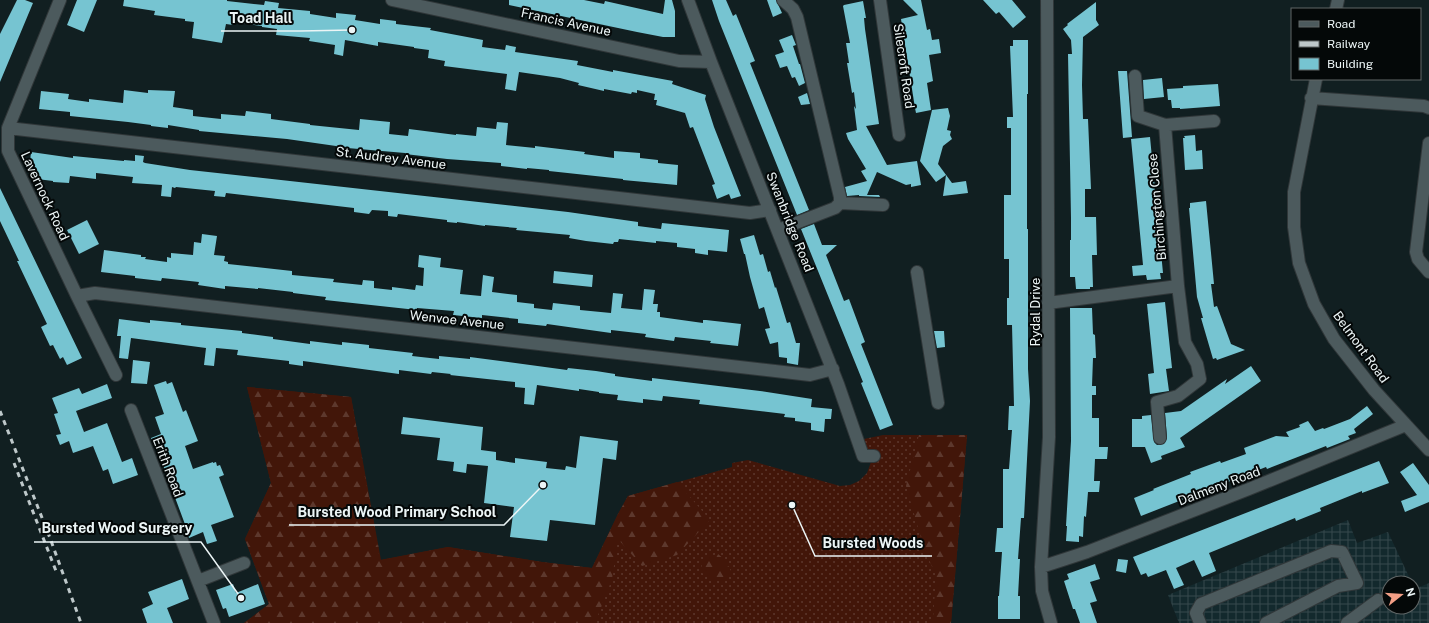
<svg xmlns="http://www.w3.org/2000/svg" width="1429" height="623" font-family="'Public Sans',sans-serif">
  <defs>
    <pattern id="industrial-grid" width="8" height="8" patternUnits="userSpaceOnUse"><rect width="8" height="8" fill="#13292d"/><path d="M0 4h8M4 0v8" fill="none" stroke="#36494c"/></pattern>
    <pattern id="grass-dots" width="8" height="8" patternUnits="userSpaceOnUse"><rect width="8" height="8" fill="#421609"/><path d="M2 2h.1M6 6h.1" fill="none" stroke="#5d382d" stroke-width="1.8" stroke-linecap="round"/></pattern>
    <pattern id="forest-firs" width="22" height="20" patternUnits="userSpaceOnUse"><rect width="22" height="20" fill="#421609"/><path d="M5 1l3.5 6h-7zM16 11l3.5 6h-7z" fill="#5d382d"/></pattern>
  </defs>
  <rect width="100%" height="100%" fill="#111f21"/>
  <path fill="url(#industrial-grid)" d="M1348 520 1357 543 1388 532 1412 583H1389V607H1413V586L1415 589 1429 583V623H1179L1168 595Z"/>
  <path fill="url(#grass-dots)" d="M247 387 351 397 381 560 448 547 542 562 592 568 618 514 628 496 732 467V463L748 460 840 486 850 485 859 481 867 473 871 462 864 439 883 435H967L951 623H244L269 604 245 539 271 483Z"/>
  <path fill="url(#forest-firs)" d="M247 387 351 397 380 560 448 547 542 562 592 568 618 514 628 496 677 482 710 520 677 555 642 566 618 539 612 579 595 623H244L269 604 245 539 271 483Z
    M919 435H967L951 623H932L933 620 936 576 924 548 906 486Z
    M718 554 725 560 731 571 727 580H711L701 572 702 562 710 556Z"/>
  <path fill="#76c4d1" d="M17 0H25L33 3 0 82V34Z
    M77 0H97L84 32 67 25Z
    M124 0H227V1L264 5 265 1 279 3 278 8 310 11V14L336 18V13L356 15 355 20 380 24V19L396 21V24L431 28 430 30 483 40 482 47 505 50 506 45 516 47 515 52 578 61 577 65 613 72V70L673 81 672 84 706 95 705 99 714 127 741 196 731 199 729 194 717 199 712 185 715 184 693 127 690 128 685 113 656 105 657 100H654L655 94 637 90V93L632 92 631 94 604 89V91L578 85 579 83 560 78 519 72 516 91 505 89 507 74 444 66 445 61 428 58 429 50 414 48V47L378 42V46L345 40 343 56 334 54 335 45 309 41 310 38 276 35 277 29 262 27V26L233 22V25L226 24 222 43 192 38 194 22 185 21V19L154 15 155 11 123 6Z
    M509 0H584L604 4 605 1 663 14 665 0H672L675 11V37H663L637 32 509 5Z
    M712 0H726L733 16 736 14 755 61 750 63 809 210 797 215 719 21Z
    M767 0H776L782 13 773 17Z
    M903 0H921L927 30 930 29 932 40 939 39 941 53 929 55 933 81 927 83 931 110 916 113 915 108 901 19 918 15Z
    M983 0H1012L1026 17 1013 28 999 12 996 14Z
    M863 1 866 18H864L865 29 879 124 866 126 887 165 917 161 921 185 911 187V184L906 185 877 172 867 195H879L880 197 859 196V195L847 196 845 187 867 181 861 171 866 169 848 139 846 133 857 130 854 106 856 109 854 92 852 93 847 63H849L846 43H850L843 6 844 5Z
    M1096 2V20L1099 25 1083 37 1082 85 1083 119H1088L1091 189H1085V217H1096L1097 255H1092L1093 287H1090V289H1076L1075 277H1070V240H1071V218L1068 54H1072L1071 40 1063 29 1068 25 1067 24Z
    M792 35 796 45 793 46 799 64H800L805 83 799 86 795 77 792 78 787 66 780 68 775 55 784 52 779 40Z
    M1013 40H1028V94H1027V229H1028V369L1030 401 1024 518H1021L1018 559H1020L1018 596H1020V619H998V596H999L1002 552H995L997 528H1003V469H1009L1012 430H1008L1009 406H1014L1012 325H1007V298H1009V259H1004V195H1011V128H1007V117H1013L1010 46H1013Z
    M1118 71H1127L1132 137 1123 138Z
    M1162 78 1164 97 1144 99 1143 80Z
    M1218 84 1220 106 1180 109V108H1172L1171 100H1168L1167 89 1183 88V86Z
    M124 90 148 93V90L175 91 173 107 193 110V116L221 119V114L245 116 246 111 271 114V119L310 124V125L359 130 360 119 390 122 389 134 408 136 409 129 456 135V134L476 136 477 127 496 129 497 122 508 123 506 145 535 148V146L585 152 584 154 614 158V151L640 153V158L658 160V163L678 165 677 185 623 180V179L549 171V170L527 168V169L501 166V163L447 159 405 154V153L336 147V146L287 139 199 131V130L168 125V128L151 126V125L128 122 70 116V112L39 109 41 91 69 94 68 99 89 102V99L123 103Z
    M807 93 810 104 801 105 798 97Z
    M948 108 950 116 947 130 951 131 950 135 952 139 943 146 938 164 952 183 966 181 968 193 943 196 946 175 936 182 920 161 932 110Z
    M1195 135 1196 151 1202 150 1203 169 1185 170 1183 138H1185L1184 136Z
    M1150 137 1163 273H1160L1161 279 1147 280 1146 275 1133 276 1132 266 1143 265 1131 139Z
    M31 152 73 158V156L124 161V160L135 161V155L144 156 143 162 145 163 190 170 568 212 638 222V226L661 229 662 223 729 230 727 252 708 250V255L695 253V249L677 247V243L656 241V243L619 239 618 242H614L613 244 586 241 569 238 570 235 516 230 517 228 485 225V226L457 222V223L447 222V220L398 214 397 217 388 216V211L372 210 369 214 354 212V208L337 206 226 193 225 197 214 196 215 191 176 187 175 188 172 187 171 197 161 196 162 185 132 183 133 177 96 173V179L70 176 69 183 53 182V181L37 179 33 173 29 172Z
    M0 188 82 358 67 365 63 357 60 359 53 345 50 346 41 327 47 324 17 261H19L0 221Z
    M1206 201 1214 284H1211L1214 307 1217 306 1231 344 1245 350 1217 360 1216 358 1213 359 1201 318H1203L1197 297 1189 208H1190V203Z
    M87 220 99 244 79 254 67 230Z
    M814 224 822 245H837L826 255 844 301 849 299 865 342 861 344 893 425 880 430 861 383 863 382 801 229Z
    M202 234 217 236 214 255 225 256 224 261 228 262V264L292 271V275L334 279 333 282 362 285 363 280 374 281V288L392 290V287L415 290 416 285 423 286 424 268 418 267 419 255 441 258 440 267 463 270 460 294 481 296 483 275 494 277 492 292 517 295V302L534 304V308L552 310 553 303 580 306V310L611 313 613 293 623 294 621 308 642 310 644 289 655 290 653 304H658L657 312H660V317L703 323V320H706L741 324 738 346 710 343 711 341 675 337 674 341 645 337 646 334 611 330V333L547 324 546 326 518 323V319L482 315V318L453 315 454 311 417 308V310L325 300 326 297 293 293V292L258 288V289L225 286V289L198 285 199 282 162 278 161 281 135 278V276L101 272 104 250 141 255V257H146L145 259 167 262V257L171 258V253L193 255 194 242 201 243Z
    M754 235 760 255 763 254 768 272 770 271 775 288 776 287 787 323 790 322 796 343H800L798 365 787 363V358L779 357 778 342 770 344 765 329 770 328 764 307 759 309 750 277 745 254H744L740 239Z
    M554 271 593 275 592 287 553 283Z
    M1165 302 1172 368 1166 369 1169 391 1150 394 1148 374 1154 373 1147 304Z
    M1070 308H1092L1093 334 1095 335 1096 358H1093L1092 386H1096V395H1092V418H1099V447H1108L1107 459H1095L1094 481H1100L1099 492H1088L1086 517 1084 516 1083 537 1079 536V542L1066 541 1067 526H1066L1071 441Z
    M119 319 150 323V320L181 323V325L242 331V333L273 337V339L310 344V341L342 345V342L369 345V348L413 353 412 356 439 359V356L470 359V357L567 370 568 368 596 371 615 374V376L652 381V378L760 391 812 399 811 407 832 409 831 419H825L824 432 811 430V423L795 421V418L784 417 785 414 699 404 700 400 663 396 662 401 643 399V403L617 400 618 395 599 393V392L579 389V391L537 385 534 405 524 404 525 388 515 387V382L450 375 451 374 432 372 431 374 399 370V374L303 361V366L289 364V361L237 355 238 350 216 348 214 366 204 365 206 348 131 338 128 359 119 358 121 336H117Z
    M934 331H944L945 347 937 348Z
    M133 360 150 362 147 384 131 383Z
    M1251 366 1261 381 1180 438 1185 447 1161 456 1162 459 1151 463 1145 447H1132V419H1142V416L1151 415 1154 442 1157 445 1164 444 1167 438 1165 413 1181 411 1227 379 1225 384Z
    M166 381 167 384 172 382 183 412 186 410 198 441 185 446 193 469 213 462V463L216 462 217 466 220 465 224 475 219 477 234 517 211 525 217 541 207 544 203 532 189 538 185 527H186L157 449 155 450 151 438 161 434 155 417 164 414 154 385Z
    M107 384 112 398 76 411 84 432 107 423 122 462 132 458 138 475 113 484 108 469 103 471 93 446 73 453 69 441 60 445 56 435 61 434 54 414 58 413 52 398 79 388 82 394Z
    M1367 406 1373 414 1354 429 1356 433 1348 436 1350 439 1327 448 1326 446 1267 469 1266 467 1141 516 1134 498 1154 490 1153 489 1191 474 1190 472 1220 461 1221 463 1246 454 1244 448 1276 436 1289 437 1286 432 1300 427 1299 425 1308 421 1315 431 1323 428 1324 429 1350 419Z
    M403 417 483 427 481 450 496 452V460L515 463V458L547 462 546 468 565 470 566 466 576 468 580 436 618 441 616 460 603 458 595 525 550 520 547 541 510 537 514 507 484 503 488 466 467 464 466 473 453 471 454 462 437 460 440 438 401 434Z
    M1379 461 1389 483 1362 493V491L1320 508 1321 511 1296 521 1295 518 1209 553 1216 571 1202 577 1194 560 1176 568 1184 585 1174 589 1166 570 1148 577 1146 573 1141 575 1133 557Z
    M1413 463 1429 485V502L1405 512 1401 501 1417 495 1400 472Z
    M1118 559 1128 560 1126 573 1116 571Z
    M1095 564 1100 579 1090 582 1097 601 1090 603 1097 623H1080L1075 609H1073L1064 581 1069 579 1067 574Z
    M182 579 189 599 167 608 173 623H147L142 609 153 604 148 592Z
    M233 584 236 593 258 584 265 604 229 617 226 608 223 609 216 590Z"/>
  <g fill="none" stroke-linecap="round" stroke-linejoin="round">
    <defs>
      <path id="minor" d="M60 0 8 128V151L77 296 116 375
        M392 0 679 61 711 62
        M688 0 711 62 838 384 863 456H874
        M880 0 899 135
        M1047 0 1049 437 1041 567 1042 591 1051 623
        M1336 9 1338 0
        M1135 76 1138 116 1165 125 1178 286 1185 342 1197 364 1200 379 1178 396 1157 402 1160 438
        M1316 79 1294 192V227L1299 263 1314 304 1334 339 1374 390 1429 450
        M1311 98 1424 106 1429 108
        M1165 125 1214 121
        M8 128 750 213 770 210
        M1429 143 1416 252 1418 259 1429 272
        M840 203 883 205
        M778 230 835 208 840 203V197L797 17 793 9 783 0
        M917 272 938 403
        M77 296 95 293 810 375 833 369
        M1048 303 1178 286
        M131 410 214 623
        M1041 567 1087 552 1249 489 1406 425
        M198 581 244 563
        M1200 623 1196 613 1201 604 1331 551 1342 552 1357 583 1338 586 1266 623
        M1347 623 1378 600"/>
    </defs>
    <use href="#minor" stroke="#303739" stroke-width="14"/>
    <use href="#minor" stroke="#4c5a5d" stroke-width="12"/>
    <path stroke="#bec8ca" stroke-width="3" stroke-dasharray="5 5" stroke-linecap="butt" d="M0 411 50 538 81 623
      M14 463 56 571"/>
  </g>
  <g text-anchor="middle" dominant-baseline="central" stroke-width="4" stroke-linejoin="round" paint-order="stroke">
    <g font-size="13" fill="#ecf5f6" stroke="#040808">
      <text transform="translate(566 22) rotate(12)">Francis Avenue</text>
      <text transform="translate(904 66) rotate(82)">Silecroft Road</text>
      <text transform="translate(391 158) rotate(7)">St. Audrey Avenue</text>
      <text transform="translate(45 196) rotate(65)">Lavernock Road</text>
      <text transform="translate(1157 207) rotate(-95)">Birchington Close</text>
      <text transform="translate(790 222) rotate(68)">Swanbridge Road</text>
      <text transform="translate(1035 312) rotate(-90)">Rydal Drive</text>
      <text transform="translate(457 320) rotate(6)">Wenvoe Avenue</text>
      <text transform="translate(1361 347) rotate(54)">Belmont Road</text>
      <text transform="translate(168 467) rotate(69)">Erith Road</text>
      <text transform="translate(1219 486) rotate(-21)">Dalmeny Road</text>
    </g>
  </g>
  <path fill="none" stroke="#ecf5f6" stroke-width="1.5" d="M352 30L300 31H221M543 485L504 525H289M241 598L201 542H34M792 505L815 556H932"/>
  <g fill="#ecf5f6" stroke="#040808" stroke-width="1.5">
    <circle cx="352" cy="30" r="4"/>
    <circle cx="543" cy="485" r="4"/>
    <circle cx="241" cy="598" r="4"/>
    <circle cx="792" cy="505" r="4"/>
  </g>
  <g font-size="14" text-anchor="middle" font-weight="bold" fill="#ecf5f6" stroke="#040808" stroke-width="4" stroke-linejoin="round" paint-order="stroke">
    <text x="261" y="23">Toad Hall</text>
    <text x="397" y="517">Bursted Wood Primary School</text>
    <text x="117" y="533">Bursted Wood Surgery</text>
    <text x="873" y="548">Bursted Woods</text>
  </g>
  <rect x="1291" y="8" width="130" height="72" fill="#040808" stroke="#616767"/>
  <rect x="1299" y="21" width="20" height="6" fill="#4c5a5d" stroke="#616767"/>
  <text x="1327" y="28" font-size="12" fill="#ecf5f6">Road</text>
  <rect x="1299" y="41" width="20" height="6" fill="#bec8ca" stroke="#616767"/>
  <text x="1327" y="48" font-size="12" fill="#ecf5f6">Railway</text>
  <rect x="1299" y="58" width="20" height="12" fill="#76c4d1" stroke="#616767"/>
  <text x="1327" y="68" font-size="12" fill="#ecf5f6">Building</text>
  <g transform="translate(1401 595) rotate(73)"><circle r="19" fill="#040808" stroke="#616767"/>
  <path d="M0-3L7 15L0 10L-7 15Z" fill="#f39f86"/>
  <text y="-6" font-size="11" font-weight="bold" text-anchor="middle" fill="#ecf5f6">N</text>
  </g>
</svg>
